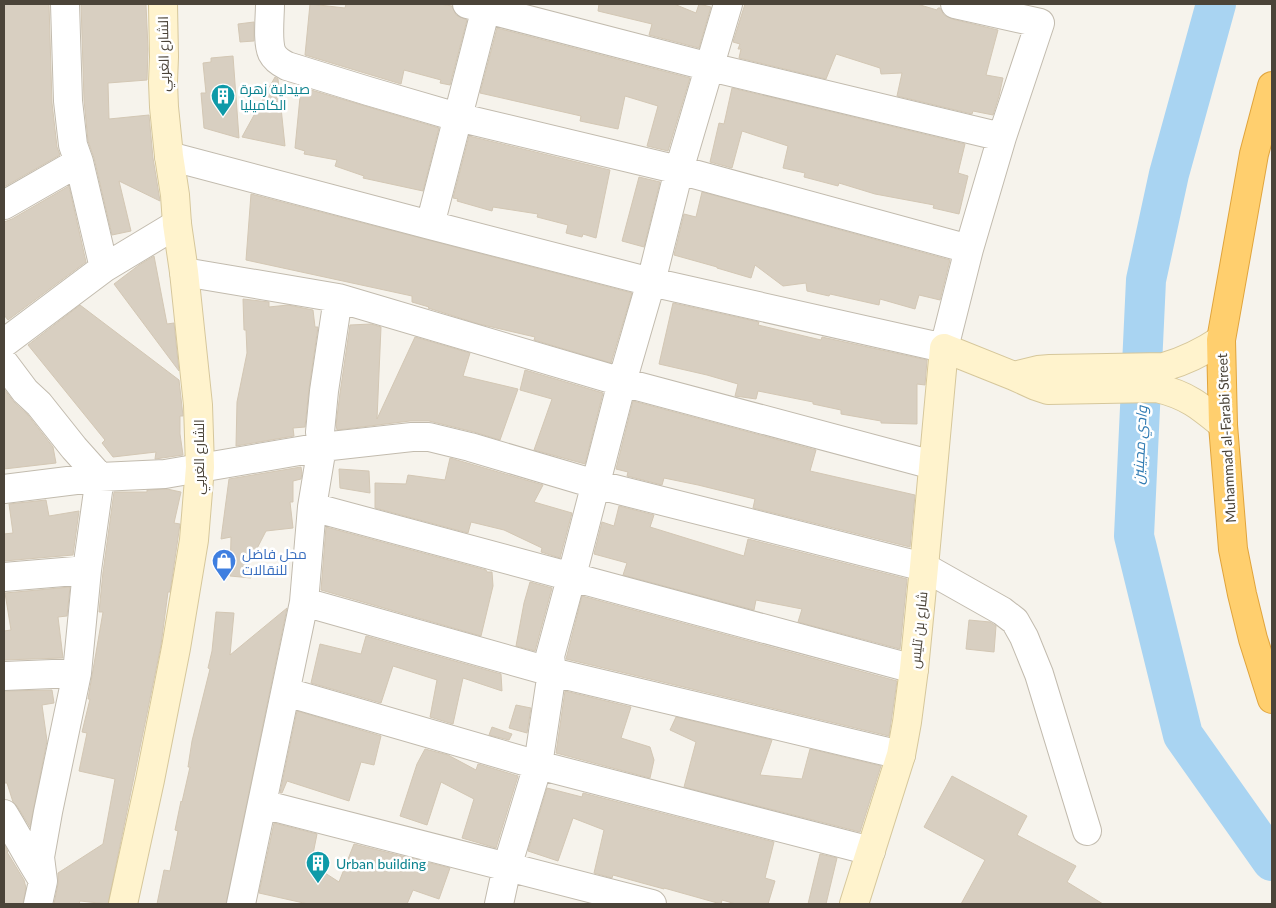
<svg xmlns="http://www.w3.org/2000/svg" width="1276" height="908" font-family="Lato,Cairo,sans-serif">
  <rect width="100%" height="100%" fill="#f6f3ec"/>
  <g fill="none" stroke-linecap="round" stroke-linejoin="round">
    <path stroke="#a9d4f2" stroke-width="40" d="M1216 4 1169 174 1146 280 1134 536 1183 735 1272 861"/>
  </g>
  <path fill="#d8cfc1" stroke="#d3c7b4" d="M4 4H49L52 103 57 147 60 155 4 187Z
    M81 4H146L148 49 147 80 108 83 109 119 149 115 153 158 160 201 119 181 131 231 112 235 94 158 88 141 84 100Z
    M310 4 345 8 346 4H440L452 6 456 15 467 20 450 85 440 83 441 80 404 70 401 84 305 55Z
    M599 4H674L696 13 699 4 711 7 699 48 649 35 652 24 598 11Z
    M745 4H917L937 10 938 8H940L944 15 952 19 998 30 986 75 1003 78 999 96 993 115 973 111 972 114 897 96 902 73 881 74 880 68 836 54 826 79 739 58 741 49H738L740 44 733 42Z
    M254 22V41L240 42 238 24Z
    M497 28 690 78 668 151 647 146 658 106 625 96 618 129 580 121 581 116 480 93Z
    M233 56 239 138 204 128 201 93H206L203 63 211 62V58Z
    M275 77 278 79 285 146 242 137Z
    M301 87 439 128 423 191 363 178 364 176 335 166 337 160 304 154 305 151 295 148Z
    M732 88 965 144 958 173 968 176 959 214 933 208 934 205 875 194 839 183 838 186 804 177 805 173 783 168 788 146 742 131 732 168 710 162 719 123 724 124Z
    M469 136 610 170 596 238 583 234 582 237 566 233 568 225 537 217 538 214 493 207 492 211 457 201 458 199 453 198Z
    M639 177 660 182 644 247 622 241Z
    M69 186 86 262 8 320 4 315V222L12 219Z
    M702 192 950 260 940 300 919 295 915 309 880 299 879 305 830 294 829 296 807 291 806 283 783 286 755 265 751 278 717 268V267L674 255 684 214 696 217Z
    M251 194 632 293 611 363 534 340 535 337 479 324 428 308 429 307 412 302V296L246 260Z
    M154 256 167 324 174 323 179 371 114 284 139 265Z
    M243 299 269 302V307L288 305 313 310 315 327H318L309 389 305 427 293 428 294 436 236 446 237 402 247 353 246 330H244Z
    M673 303 759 322 758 325 821 340 822 337 927 360 925 385 917 384V424L881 423V421L841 414V410L813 404V402L758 391 756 399 735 396 738 384 707 375 659 364Z
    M80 305 179 380 183 416H180V434L183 455 155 459 156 452 113 457 102 443 105 440 28 345Z
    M371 324 381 327 377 419 415 337 470 353 463 376 518 389 500 440 474 432 429 421H410L337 430 336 425 340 393 350 325Z
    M525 370 603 393 585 464 534 450 552 399 520 390Z
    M4 389 14 402 28 415 53 447 56 463 4 469Z
    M633 401 816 450 810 471 915 495 910 547 753 508 755 499 698 485 664 478 662 485 627 476 628 472 616 469Z
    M450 458 543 485 534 502 572 513 560 558 541 552 542 548 504 530 471 522 468 533 375 508V483L406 484 408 475 445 480Z
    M301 467 302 473 301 479 293 481V502H290L293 528 266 531 248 566 251 578 230 576 231 537 221 539 229 479Z
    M339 469 369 471 370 493 340 488Z
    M167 489 181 492 174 523 180 524 178 538 170 592H168L161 645 108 904 80 901 79 904H54L58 884V873L103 844 115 779 79 771 87 733 82 732 90 699H88L103 612H99L103 572 114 492H147V490Z
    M46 500 49 516 79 511 73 555 4 561V534L13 533 9 504Z
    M619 506 654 515 650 527 744 556 748 539 907 579 900 649 798 622 802 609 756 600 754 610 623 575 627 563 594 554 602 522 614 526Z
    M326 527 486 570 487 572H492L493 586 481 636 321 590Z
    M530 582 552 588 535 651 516 646 524 603Z
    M70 587 67 616 58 617 63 658 4 660V631L11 630 5 593Z
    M582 596 897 681 889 736 566 659Z
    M287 608 226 904H157L164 870 170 871 178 831 175 830 181 801 182 802 190 767H188L192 741 210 669 208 668 212 651 216 612 234 613 230 655Z
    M969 620 990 622 996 626 994 652 966 649Z
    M366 636 501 674 502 691 463 678 453 724 430 717 437 680 393 666 381 703 311 683 320 644 361 654Z
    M52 690 54 703 42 705 47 741 30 827 17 806 13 802 7 783H4V691Z
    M565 691 631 707 621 738 650 747 654 760 650 778 556 753Z
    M516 705 531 708 527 733 509 728Z
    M297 711 381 736 374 765 361 762 349 801 287 781 282 793H280Z
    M676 717 772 740 760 775 802 779 810 749 881 766 860 832 684 787 696 742 670 730Z
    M492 727 512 734 509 740 489 735Z
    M425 749 448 755 476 770 478 764 518 776 496 848 462 838 474 799 441 782 427 825 400 816 417 764Z
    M952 776 1027 816 1017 835 1076 866 1067 882 1103 904H961L985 860 924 827Z
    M547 788 582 797 583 793 774 842 765 878 775 881 768 904H736L722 900 721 904 664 888V889L613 875 612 878 594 873 604 830 573 818 558 861 528 851Z
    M274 823 317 834 311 864 339 882 354 844 450 868 439 899 413 890 407 904H308L259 893Z
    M4 844 8 852H7L24 880 26 888 23 904H4Z
    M820 854 837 858 826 904H808Z"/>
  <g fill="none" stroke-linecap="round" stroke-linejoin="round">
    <defs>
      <path id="street" d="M270 4C270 17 267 42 272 53 275 59 281 63 287 66L368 91 457 117 679 170 969 249
        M467 4 710 67 1002 137
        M169 156 430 225 651 282 944 348 969 249 1002 137 1040 23 955 4
        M79 162 104 268
        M4 205 79 162 73 145 68 101 65 4
        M430 225 487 4
        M184 272 338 298 622 382 933 465
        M4 343 104 268 177 224
        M4 363 25 391 39 404 74 448 100 477 87 570 77 673 48 812 40 857 43 881 38 904
        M4 489 100 477 165 474 322 447 412 437H429L470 447 595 484 924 567 1002 611 1015 621 1024 637 1039 674 1087 831
        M312 507 914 669
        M4 577 87 570
        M304 602 552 672 901 755
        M4 676 77 673
        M286 692 538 765 871 851
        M262 804 652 904
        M4 814C17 835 28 857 41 877
        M241 904 304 602 312 507 322 447 320 432 324 391 338 298
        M499 904 507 867 538 765 552 672 550 656 576 560 622 382 651 282 679 170 728 4"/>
      <path id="secondary" d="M1014 376 1038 370 1050 369 1164 367C1185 361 1203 352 1221 340
        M123 904 150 780 176 648 194 540 200 467 198 405 184 272 177 224 175 195 169 156 164 107 163 82 164 57 163 4
        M854 904 901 755 907 722 914 669 924 567 944 348 1014 376 1036 386 1048 390 1157 388C1187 395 1200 406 1223 425"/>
      <path id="highway" d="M1272 86 1254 154 1221 340 1223 425 1233 549 1242 594 1253 639 1272 699"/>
    </defs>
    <use href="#street" stroke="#c2bbae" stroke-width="30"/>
    <use href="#secondary" stroke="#d6c79b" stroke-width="30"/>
    <use href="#highway" stroke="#e0a43c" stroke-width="30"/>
    <use href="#street" stroke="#fff" stroke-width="28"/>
    <use href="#secondary" stroke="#fff3cd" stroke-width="28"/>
    <use href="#highway" stroke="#ffcf6e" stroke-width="28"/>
  </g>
  <defs>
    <symbol id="building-pin" viewBox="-11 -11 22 30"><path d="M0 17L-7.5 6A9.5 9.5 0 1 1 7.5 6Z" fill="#0f9aa8" stroke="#fff"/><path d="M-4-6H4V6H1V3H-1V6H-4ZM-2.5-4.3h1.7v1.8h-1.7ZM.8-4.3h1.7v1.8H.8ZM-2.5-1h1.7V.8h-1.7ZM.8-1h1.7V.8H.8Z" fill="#fff"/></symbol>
    <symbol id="shop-pin" viewBox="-11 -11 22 30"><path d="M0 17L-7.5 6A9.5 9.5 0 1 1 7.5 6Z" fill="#3f7fe0" stroke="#fff"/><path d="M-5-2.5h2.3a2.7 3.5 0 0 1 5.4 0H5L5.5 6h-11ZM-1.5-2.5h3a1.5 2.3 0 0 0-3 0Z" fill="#fff"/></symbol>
  </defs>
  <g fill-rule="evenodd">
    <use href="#building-pin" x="209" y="82" width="28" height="38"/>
    <use href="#shop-pin" x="210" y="547" width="28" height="38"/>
    <use href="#building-pin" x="304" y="849" width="28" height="38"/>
  </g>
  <g text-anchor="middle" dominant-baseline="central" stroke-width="5" stroke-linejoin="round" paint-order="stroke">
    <g font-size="14" fill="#4b4439" stroke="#fff">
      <text transform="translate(163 54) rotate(-91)">الشارع الغربي</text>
      <text transform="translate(1226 438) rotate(-93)">Muhammad al-Farabi Street</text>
      <text transform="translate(198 457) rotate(-90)">الشارع الغربي</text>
      <text transform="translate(918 630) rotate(-84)">شارع بن تليس</text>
    </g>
    <g font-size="14" fill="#0d838f" stroke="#fff" text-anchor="start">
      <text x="240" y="88">صيدلية زهرة<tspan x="240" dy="16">الكاميليا</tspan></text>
      <text x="336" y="863">Urban building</text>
    </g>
    <g font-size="14" fill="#366cbe" stroke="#fff" text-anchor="start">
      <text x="242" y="553">محل فاضل<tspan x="242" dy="16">للنقالات</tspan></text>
    </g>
    <g font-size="15" font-style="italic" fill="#2e7ab2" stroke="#fff">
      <text transform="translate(1139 445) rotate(-87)">وادي مجينين</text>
    </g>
  </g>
  <rect width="1276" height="908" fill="none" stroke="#4b4439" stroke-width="10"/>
</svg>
